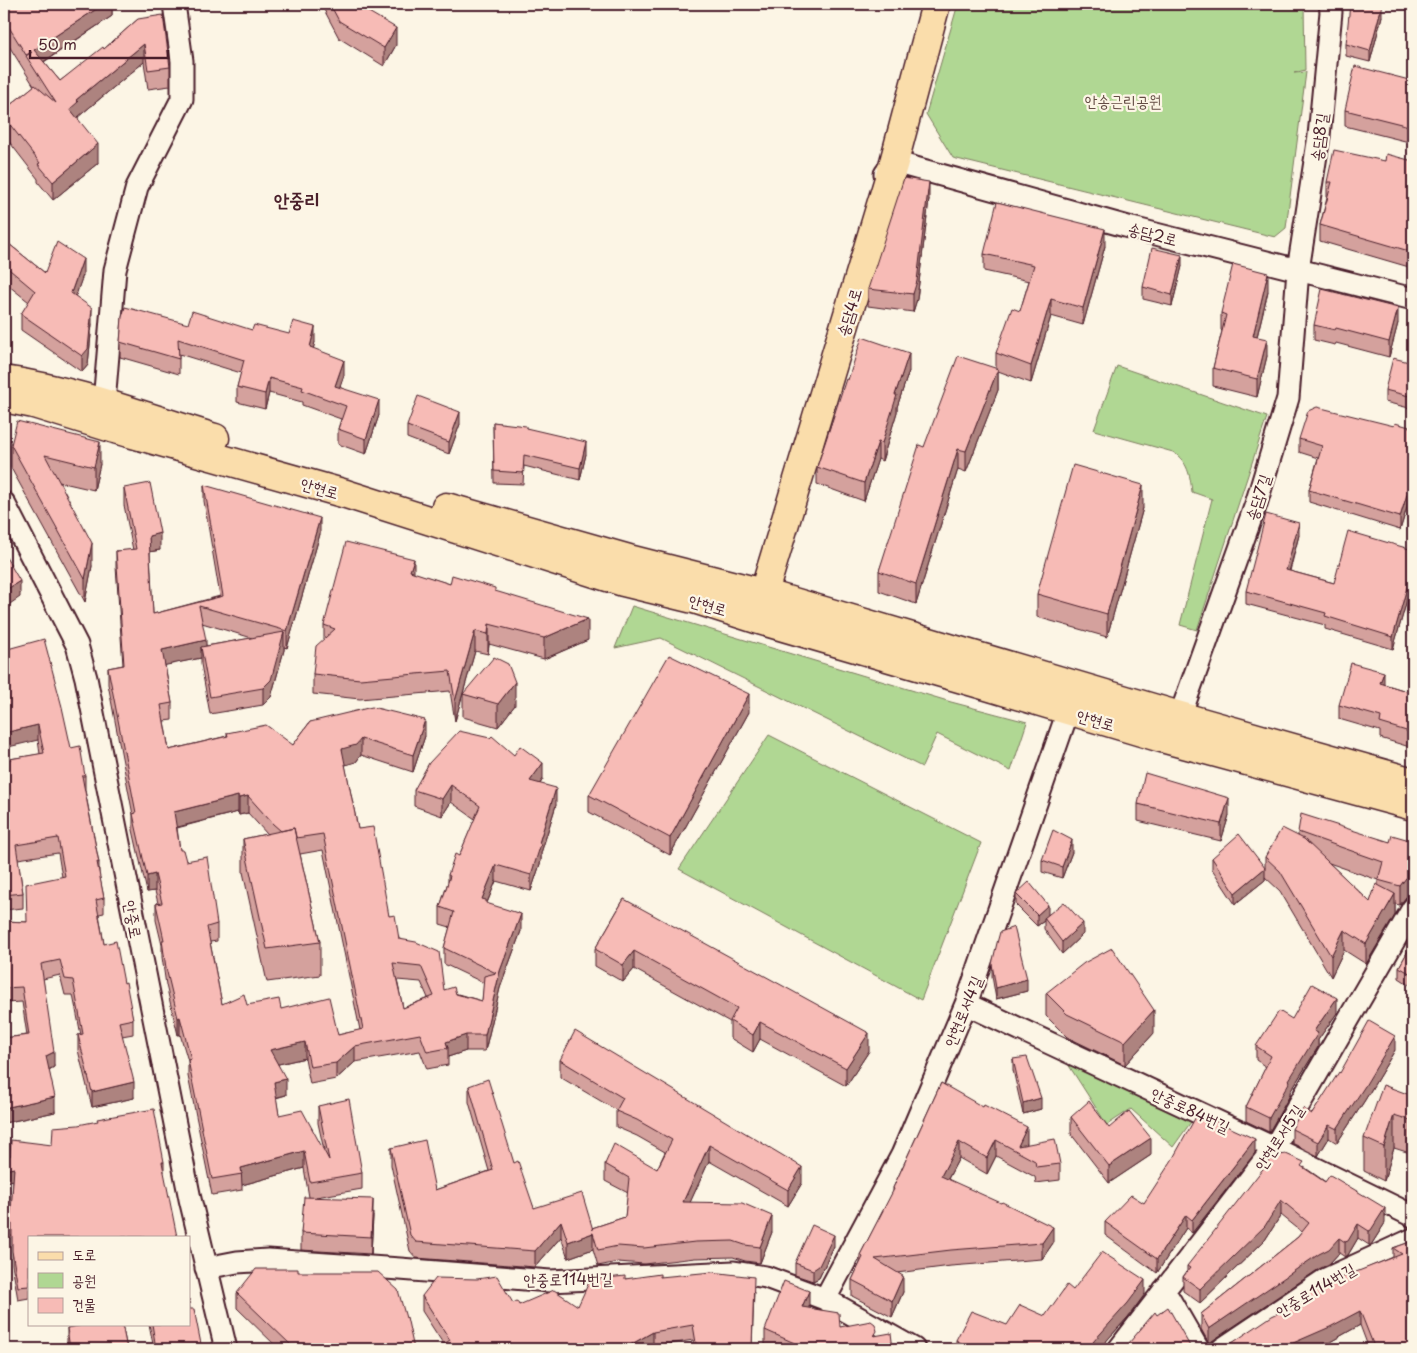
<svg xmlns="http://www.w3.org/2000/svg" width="1417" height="1353" font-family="'Playpen Sans','Poor Story',sans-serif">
  <rect width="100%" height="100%" fill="#fcf5e5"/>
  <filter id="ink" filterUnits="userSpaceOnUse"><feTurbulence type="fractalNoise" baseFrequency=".02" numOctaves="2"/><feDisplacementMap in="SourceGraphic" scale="10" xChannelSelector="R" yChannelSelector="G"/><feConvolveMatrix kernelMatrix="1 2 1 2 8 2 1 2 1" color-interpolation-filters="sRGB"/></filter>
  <g filter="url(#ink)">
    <path fill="#b0d793" stroke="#7d7b5f" d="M958 4H1304L1305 70 1294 73 1306 72 1286 228 1275 237 953 158 926 114Z
      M1117 366 1267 417 1197 630 1180 625 1212 499 1192 492C1190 475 1188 462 1173 452L1094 430Z
      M632 606 951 702 1027 722 1011 771 937 734 922 767 661 638 615 648Z
      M769 735 981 843 921 1000 679 869Z
      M1066 1061 1191 1122 1173 1147 1131 1109 1107 1125Z"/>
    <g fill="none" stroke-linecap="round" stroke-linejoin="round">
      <defs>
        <path id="minor" d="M885 174 894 162 1132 228 1413 299
          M104 403 115 270 137 187 182 99V61L174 4
          M4 503 77 645 86 678 190 1199 226 1349
          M1180 716 1256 504 1288 398 1298 270 1319 136 1331 12 1330 4
          M966 1004 1274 1148 1413 1216
          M206 1268 237 1262 268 1260 400 1269 550 1281 734 1272 766 1277 825 1299 914 1349
          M1164 1290 1198 1349
          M825 1299 902 1155 966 1004 1073 697
          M1119 1349 1274 1148 1413 908
          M1222 1349 1326 1279 1413 1239"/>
        <path id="major" d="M4 380C76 390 145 417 215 438
          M4 398 34 404 115 429 346 494 623 582 697 600 756 619 987 686 1158 737 1413 806
          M446 507 629 559 763 593 1180 716 1413 782
          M758 612 894 162 936 4"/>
      </defs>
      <use href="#minor" stroke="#4a1f2b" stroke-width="25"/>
      <use href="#major" stroke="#4a1f2b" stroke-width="31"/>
      <use href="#minor" stroke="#fcf5e5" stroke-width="21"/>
      <use href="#major" stroke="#faddab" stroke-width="28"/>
    </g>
    <path fill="#d4a19d" stroke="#4a1f2b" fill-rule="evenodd" d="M4 4H112V16L44 62 60 81 104 49 138 19 170 67V86L148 89 144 62 78 117V119L98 163 53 200 38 182V179L4 135V110L34 86 4 38Z
      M321 4H355L396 45 384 66 339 38Z
      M1382 16 1370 62 1346 56V44Z
      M1413 81V143L1345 126V110Z
      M1385 161H1413V267L1409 266V267L1320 241V225L1327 198V182Z
      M929 199 917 299 913 312 868 306V289Z
      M4 240 45 273 83 275 75 297 92 324 88 365 82 372 21 330V314L29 302 4 282Z
      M1105 246 1083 325 1051 316 1031 383 998 371V390L966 472 958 469 916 604 879 591V571L924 447 996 369V353L1020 311 1029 281 984 271V254Z
      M1182 266 1172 306 1143 299V287Z
      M1268 291 1257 337 1267 356 1257 397 1213 386V368L1222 331 1221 330V313Z
      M1398 323 1389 357 1336 343 1335 345 1314 340V325Z
      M252 330 315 342 313 349 344 375 340 387 379 415 366 454 338 444V429L341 419 302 405V402L269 393 265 409 237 402V387L241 373 179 354V374L120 357V342Z
      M1413 363V409L1385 402V390Z
      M909 371 897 407V412L882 461 878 459 864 501 817 484V467L848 380Z
      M493 422 526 428 586 454 580 480 524 466 523 484 494 483Z
      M460 424 449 454 407 438V426Z
      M1394 426 1413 428V488L1400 530 1309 502V490L1318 458 1299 452V439Z
      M11 445 100 464 94 490 59 482 92 566 85 602 11 468Z
      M204 485 320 534 287 648 284 647V650L271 697 263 705 210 714 201 664V658L165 665 172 703V720L164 721 169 750 227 736V733L293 745 310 722 425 736 413 772 361 755 356 762 345 765 358 829 389 916 399 939 444 990 482 1001 484 983 444 964V948L450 927 440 924V907L448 882V875L459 856 475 819 451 802 442 816 414 806V790L514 755 543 779 540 784 556 805 541 853V861L531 891 496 881 487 903 521 931 500 988 485 1051H466L448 1057V1065L427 1069 420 1051 355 1062 336 1079 310 1084 305 1058 278 1064 286 1095 276 1098 279 1115 324 1150 318 1123V1106L362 1173V1189L316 1197 373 1216 371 1254 301 1250V1233L309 1197 304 1168 242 1185V1190L212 1195 188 1076V1061L180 1034 178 1035 166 985 162 957V945L156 920V904L158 903 155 891 147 892 133 830V815L108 684V668L123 665 116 567V551L133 550 124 505V488L160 550 150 552 153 614 220 596 204 501ZM202 623 252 638 206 646ZM238 812 239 815 248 813 267 834 243 839V872L267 982 320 975V942L300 854 323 850 360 1030 338 1035 281 1009 222 1004 210 942 217 941V924L180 850 177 828ZM397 980 421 982 428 998 403 1008Z
      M1143 508 1107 637 1037 617V594Z
      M1299 535 1290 571 1334 583 1413 550V579L1393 649 1325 629V625L1246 604V591Z
      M414 573 450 584 495 592 588 640 544 659 489 644 488 654 475 651 455 721 450 691 360 699 313 694V674L324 639V625Z
      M4 650 71 748 85 776V790L99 863V874L104 898V913L99 914 104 944 124 983 133 1019V1034L122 1036 134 1098 92 1107 78 1050V1035H81L73 995H65L60 975 43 979 54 1067 49 1070 55 1112 4 1123V1038L27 1035 22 1002 4 1003V921L27 922 62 877 58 853 18 859 23 893V908L4 910V760L40 754 38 740Z
      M1384 684 1413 693V748L1380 738V731L1339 719V705Z
      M463 694 515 705 498 727 463 717Z
      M749 712 670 855 589 812V795Z
      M1138 804 1229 815 1221 841 1138 821Z
      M1298 832 1390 842 1413 841V887L1409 896 1406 897 1400 905 1395 904V915L1366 964 1344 950 1331 977 1280 891 1265 877V880L1235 904 1212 869V858L1265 868V857L1298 836ZM1329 863 1378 880V885L1370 902Z
      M1072 852 1062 878 1042 872V860Z
      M1016 894 1048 914 1083 934 1062 954 1044 929V921L1037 926 1016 905Z
      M624 899 869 1051 846 1086 760 1039 753 1052 730 1038V1022L634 969 623 982 595 966V949Z
      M1413 942V987L1399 978V967Z
      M992 964 1027 991 996 999 992 976Z
      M1046 993 1154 1033 1125 1065 1067 1037 1046 1016Z
      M1337 1013 1318 1040V1047L1290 1092V1095L1269 1132 1246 1121V1107L1266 1067 1256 1060V1046L1292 1019Z
      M1413 1047V1086H1412V1053Z
      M1395 1050 1365 1100 1337 1143 1329 1138 1318 1156 1292 1143V1129L1312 1114 1340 1073Z
      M1013 1059 1041 1109 1023 1114 1013 1070Z
      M560 1060 802 1183 788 1206 709 1161 690 1202 772 1232 760 1263 745 1261 733 1257 695 1258 644 1264 618 1262 598 1266 593 1249 568 1258 561 1237 535 1267 416 1258 410 1251 391 1165V1148L435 1190 489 1171 469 1102V1086L514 1163 534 1208 592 1228 625 1217 628 1193 605 1181V1164L657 1169 665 1152 637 1136 616 1127V1110L560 1077Z
      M941 1083 1027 1143 1026 1145 1060 1164V1180L1036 1183 1035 1177 996 1156 987 1174 959 1158 948 1179 1053 1243 1042 1259 951 1266 897 1273 903 1292 892 1317 852 1296V1280L860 1263V1255L893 1192V1188Z
      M1413 1096V1154L1394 1148 1384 1181 1364 1171V1138Z
      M1071 1117 1109 1128 1151 1155 1109 1183 1071 1134Z
      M1255 1153 1192 1233 1186 1228 1157 1273 1105 1235V1222L1144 1203Z
      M10 1156 164 1162V1172L29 1237V1298L18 1300 12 1264V1236H10V1224L13 1180Z
      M1304 1167 1385 1223 1371 1245H1369L1358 1238 1348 1255 1345 1257 1339 1253 1329 1264 1319 1269 1209 1343 1201 1329V1314L1298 1237 1302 1232 1281 1215 1265 1240 1200 1303 1183 1291V1277L1187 1271V1266Z
      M1413 1241V1349H1369L1360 1325 1330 1342 1313 1349H1222V1347L1229 1345 1304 1301V1295L1393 1257V1248Z
      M834 1246 819 1278 813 1281 795 1275V1263Z
      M298 1272 414 1349H279L237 1308V1293Z
      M660 1277 754 1292 752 1349H694L693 1340 653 1347 444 1345 422 1311V1296L513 1303 519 1305 578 1306 625 1279Z
      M1073 1290 1145 1294 1128 1317 1101 1347 1103 1349H956V1340L1045 1316Z
      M809 1308 840 1327 877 1335 893 1349H767L765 1348V1330Z
      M190 1309 202 1349H154L149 1324H189Z
      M89 1324H123H122L127 1349H68L67 1341V1328Z"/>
    <path fill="#ad837f" stroke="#4a1f2b" d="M104 4H112V16L34 68V50Z
      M1382 5V16L1370 62V51Z
      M396 28V45L384 66V48Z
      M144 44V62L78 117V120L70 109 76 100Z
      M7 56V79L4 82V59Z
      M98 144V163L53 200V182Z
      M929 182V199L917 299 913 312V294Z
      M1105 229V246L1083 325V308Z
      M1182 255V266L1172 306V295Z
      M83 259V275L71 310V293Z
      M1268 273V291L1253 353V336Z
      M1051 299V316L1031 383V366Z
      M92 308V324L88 365 82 372V356Z
      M1398 308V323L1389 357V342Z
      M315 327V342L310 362V347Z
      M1267 339V356L1257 397V379Z
      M909 353V371L897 407V412L882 461V443L895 395Z
      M344 360V375L335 400V386Z
      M998 369V390L966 472V451Z
      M269 378V393L265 409V394Z
      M379 400V415L366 454V439Z
      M460 412V424L449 454V442Z
      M100 442V464L94 490V467Z
      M586 442V454L580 480V468Z
      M878 442V459L864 501V483Z
      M958 449V469L916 604V584Z
      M1413 475V488L1400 530V517Z
      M1143 485V508L1107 637V614Z
      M320 518V534L287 648V631Z
      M1299 523V535L1286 583V570Z
      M160 533V550L149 552V536Z
      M92 543V566L85 602V579Z
      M414 559V579L410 571Z
      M1413 566V579L1393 649V637Z
      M20 581V597L4 608V591Z
      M588 619V640L544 659V638Z
      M489 624V644L488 654V634Z
      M475 631V651L455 721V701Z
      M284 632V650L271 697 263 705V688Z
      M206 640V657L201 647V658L162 666V650Z
      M1384 672V686L1380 683Z
      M515 682V705L498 727V704Z
      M749 694V712L670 855V838Z
      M425 720V736L413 772V755Z
      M38 725V740L4 748V733Z
      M361 739V755L356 762 342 766V749Z
      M543 763V779L530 798V781Z
      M451 785V802L442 816V799Z
      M556 788V805L541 853V861L531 891V875L539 843Z
      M238 796V812L174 828V812Z
      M248 796V813L239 815V798Z
      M1229 798V815L1221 841V824Z
      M1072 840V852L1062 878V867Z
      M496 865V881L486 905 482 899Z
      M1413 867V887L1409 896 1406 897 1400 905V886Z
      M1265 868V880L1235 904V893Z
      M155 874V891L147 892V876Z
      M1395 894V915L1366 964V944Z
      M1048 905V916L1044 918V921L1037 926V915Z
      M521 914V931L500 988 485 1051V1035L500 971Z
      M1083 923V934L1062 954V942Z
      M1344 930V950L1331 977V956Z
      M634 951V969L623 982V965Z
      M1027 979V991L996 999V988Z
      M1337 998V1013L1318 1040V1047L1290 1092V1095L1269 1132V1118L1314 1031Z
      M1154 1010V1033L1125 1065V1042Z
      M180 1017V1034L178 1035V1018Z
      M760 1022V1039L753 1052V1035Z
      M869 1033V1051L846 1086V1068Z
      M466 1035V1051L448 1057V1048L446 1042Z
      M1395 1036V1050L1365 1100 1337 1143V1129Z
      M305 1042V1058L270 1066V1050Z
      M355 1046V1062L336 1079V1063Z
      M54 1052V1067L46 1071V1056Z
      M286 1079V1095L274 1098V1082Z
      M134 1082V1098L92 1107V1092Z
      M55 1097V1112L4 1123V1108Z
      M1041 1098V1109L1023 1114V1103Z
      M1394 1115V1148L1384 1181V1147Z
      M1329 1125V1138L1318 1156V1142Z
      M1027 1127V1143L1022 1154 1018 1146Z
      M1151 1138V1155L1109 1183V1166Z
      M1255 1139V1153L1192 1233V1220Z
      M996 1140V1156L987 1174V1158Z
      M959 1142V1158L941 1192V1176Z
      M709 1145V1161L683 1218V1202Z
      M304 1151V1168L242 1185 241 1168Z
      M802 1167V1183L788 1206V1190Z
      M14 1168V1180L4 1182V1170Z
      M373 1199V1216L371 1254V1237Z
      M1281 1200V1215L1265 1240 1200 1303V1289Z
      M1385 1208V1223L1371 1245H1369V1231Z
      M1186 1215V1228L1157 1273V1259Z
      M772 1216V1232L760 1263V1247Z
      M561 1221V1237L535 1267V1251Z
      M1358 1224V1238L1348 1255 1345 1257V1242Z
      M1053 1227V1243L1042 1259V1243Z
      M593 1233V1249L568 1258V1242Z
      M834 1235V1246L819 1278 813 1281V1270Z
      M1339 1238V1253L1329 1264 1319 1269 1209 1343V1329Z
      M903 1276V1292L892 1317V1301Z
      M1145 1280V1294L1128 1317 1099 1349 1093 1342Z
      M809 1291V1309L802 1307Z
      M1360 1311V1325L1330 1342 1313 1349H1284V1347Z
      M653 1332V1347L650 1349H623Z"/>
    <path fill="#f7bbb6" stroke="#4a1f2b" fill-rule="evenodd" d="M4 4H104L34 50 60 81 103 47 104 49 138 19 163 15 170 67 148 70 144 44 76 100 78 102 70 109 98 144 53 182 38 164 40 163 4 117V110L35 85 56 103 26 56 32 52 26 55 4 19Z
      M330 4H355L396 28 384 48 339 21Z
      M1350 4H1378L1382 5 1370 51 1346 44Z
      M4 53 7 56 4 59Z
      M1355 66 1413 81V127L1345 110Z
      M1334 150 1385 161 1386 154 1413 161V250L1409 249V251L1320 225 1332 182H1327Z
      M904 178 929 182 917 281 913 294 868 289Z
      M997 202 1105 229 1083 308 1051 299 1031 366 996 353 1012 308 1020 311 1034 265 984 254Z
      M4 240 45 273 57 242 83 259 71 293 92 308 88 349 82 356 21 314 35 291 4 265Z
      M1152 248 1182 255 1172 295 1143 287Z
      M1233 264 1268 273 1253 336 1267 339 1257 379 1213 368 1226 315 1221 313Z
      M1322 289 1398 308 1389 342 1336 328 1335 330 1314 325Z
      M125 307 188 324 192 311 252 330 254 325 289 334 293 321 315 327 310 347 344 360 335 386 379 400 366 439 338 429 346 406 302 390 303 387 269 378 265 394 237 387 244 360 178 339 179 359 120 342 122 317Z
      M862 337 909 353 895 395H897L882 443 878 442 864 483 817 467 846 379 848 380Z
      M958 356 998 369 966 451 958 449 916 584 879 571 919 445 924 447Z
      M1393 358 1413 363V397L1385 390Z
      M418 396 460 412 449 442 407 426Z
      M1317 407 1394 426 1395 423 1413 428V475L1400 517 1309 490 1322 446 1299 439 1308 411Z
      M17 421 100 442 94 467 45 455 92 543 85 579 11 445Z
      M493 422 526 426V428L586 442 580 468 524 455 523 473 494 471Z
      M1073 465 1143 485 1107 614 1037 594Z
      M150 483 160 533 149 536 153 614 223 596 204 485 320 518 287 631 199 606 206 640 162 650 172 703 161 705 169 750 228 736 227 733 266 725 293 745 310 722 372 707 425 720 413 755 361 739 356 745 342 749 358 829 373 827 389 916 395 915 399 939 416 942 439 952 444 990 454 987 456 994 482 1001 484 976 496 973 444 948 454 912 440 907 450 876 448 875 455 854 459 856 480 806 451 785 442 799 414 790 429 763 459 731 490 738 492 736 514 755 520 746 543 763 530 781 556 788 539 843 541 844 531 875 496 865 482 899 486 900V903L521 914 500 971 485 1035H466L446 1042 448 1048 427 1052 420 1034 355 1046 336 1063 310 1067 305 1042 270 1050 286 1079 274 1082 279 1115 302 1110 329 1160 318 1106 349 1099 362 1173 310 1182 304 1151 241 1168 242 1174 212 1179 188 1060 191 1059 180 1017 178 1018 166 968 162 940H164L156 904 162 903 155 874 147 876 133 814 136 813 108 668 124 665 116 551 136 549 124 488ZM238 796 239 798 248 796 273 824 281 831 294 828 296 838 323 834 363 1029 338 1035 329 997 281 1009 279 999 247 1005 244 994 222 1004 207 927 217 924 207 857 186 861 183 850H180L174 812ZM393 963 421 966 434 996 403 1008Z
      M1266 514 1299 523 1286 570 1334 583 1348 531 1413 550V566L1393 637 1325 616 1326 613 1246 591Z
      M346 542 414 559 410 571 450 584 452 575 495 588V591L588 619 544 638 489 624 488 634 475 631 455 701 450 671 360 679 313 674 316 646 335 629 324 625Z
      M4 554 20 581 4 591Z
      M284 632 271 680 263 688 210 697 201 647Z
      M44 639 62 707 71 748 80 746 85 776H82L99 863 97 862 104 898 96 900 104 944 116 941 124 983 126 982 133 1019 119 1022 134 1082 92 1092 78 1035 83 1034 73 980 65 979 60 960 41 964 54 1052 46 1056 55 1097 4 1108V1038L29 1035 22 987 4 988V921L27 922 26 884 65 876 58 838 16 845 23 893 4 895V760L44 753 38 725 4 733V650Z
      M669 655 749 694 670 838 589 795Z
      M494 657 508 664 515 682 498 704 463 694Z
      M1351 663 1384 672 1380 683 1413 693V733L1380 723 1381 717 1339 705Z
      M1145 773 1229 798 1221 824 1138 804Z
      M1301 814 1390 842 1392 835 1413 841V867L1409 877 1406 878 1400 886 1378 880 1383 862 1298 832Z
      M294 828 320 942 267 949 243 839Z
      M1282 828 1304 839 1370 902 1376 884 1395 894 1366 944 1344 930 1331 956 1280 871 1265 857Z
      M1053 830 1072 840 1062 867 1042 860Z
      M1239 834 1265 868 1235 893 1212 858Z
      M1029 882 1048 905 1037 915 1016 894Z
      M624 899 869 1033 846 1068 760 1022 753 1035 730 1021 737 1008 634 951 623 965 595 949Z
      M1064 902 1083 923 1062 942 1044 918Z
      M1014 927 1027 979 996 988 992 964 997 943 1000 932Z
      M1413 942V975L1399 967Z
      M1112 948 1154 1010 1125 1042 1067 1014 1046 993 1084 963Z
      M1312 984 1337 998 1314 1031 1318 1033 1289 1080 1290 1081 1269 1118 1246 1107 1271 1056 1256 1046 1279 1011 1292 1019Z
      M1369 1021 1395 1036 1365 1086 1337 1129 1329 1125 1318 1142 1292 1129 1303 1108 1312 1114 1339 1072 1340 1073Z
      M575 1031 802 1167 788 1190 709 1145 683 1202 742 1203 772 1216 760 1247 745 1245 733 1241 695 1242 644 1248 618 1246 598 1250 593 1233 568 1242 561 1221 535 1251 416 1242 410 1235 391 1148 425 1140 435 1190 493 1170 469 1086 488 1079 514 1163 518 1161 534 1208 582 1193 593 1230 592 1228 625 1217 629 1178 605 1164 614 1144 657 1169 672 1140 637 1120 616 1111 623 1098 560 1060Z
      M1027 1057 1041 1098 1023 1103 1013 1059Z
      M941 1083 983 1107 984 1105 1027 1127 1018 1146 1055 1139 1060 1164 1036 1167 1035 1161 996 1140 987 1158 959 1142 941 1176 1001 1203 1002 1202 1053 1227 1042 1243 951 1250 875 1259 903 1276 892 1301 852 1280 863 1257 860 1255 894 1189 893 1188Z
      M1383 1085 1413 1096V1121L1394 1115 1384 1147 1364 1138Z
      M1089 1101 1109 1128 1129 1111 1151 1138 1109 1166 1071 1117Z
      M154 1109 164 1162H162L177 1237H29V1286L18 1287 12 1251V1224H10L14 1168 4 1170V1154L10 1156 11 1140 52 1145 53 1127 78 1125 98 1121 97 1119Z
      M1198 1113 1255 1139 1192 1220 1186 1215 1157 1259 1105 1222 1131 1195 1144 1203 1172 1160Z
      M1286 1154 1304 1162 1301 1166 1325 1182 1330 1175 1385 1208 1371 1230 1369 1231 1358 1224 1348 1241 1345 1242 1339 1238 1329 1249 1319 1254 1209 1329 1201 1314 1298 1237 1309 1223 1281 1200 1265 1226 1200 1289 1183 1277 1190 1268 1187 1266 1273 1156Z
      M304 1197 373 1199 371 1237 301 1233Z
      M812 1225 834 1235 819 1266 813 1270 795 1263Z
      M1413 1241V1349H1375L1360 1311 1330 1327 1284 1347 1285 1349H1223L1222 1347 1229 1345 1272 1316 1306 1300 1304 1295 1310 1290 1402 1254 1393 1248Z
      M1102 1252 1145 1280 1128 1303 1093 1342 1103 1349H971L956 1340 971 1311 1007 1325 1020 1305 1045 1316 1067 1285 1073 1290Z
      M256 1269H298V1272H378L398 1290 406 1318 407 1317 414 1349H289L292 1346 237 1293Z
      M712 1272 754 1277 752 1349H697L693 1325 653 1332 623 1349H437L450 1340 422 1296 436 1278 477 1279 497 1276 513 1303 517 1301 519 1305 554 1290 578 1306 590 1280 625 1276V1279L660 1274V1277Z
      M784 1281 809 1291 802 1307 839 1313 840 1327 871 1321 875 1324 877 1331 874 1336 891 1333 893 1349H808L765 1330Z
      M189 1299 190 1309H194L202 1349H156L152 1324H189Z
      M1168 1307 1191 1348 1190 1349H1124L1155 1312 1157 1315Z
      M89 1324H122L127 1349H70L67 1328Z"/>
  </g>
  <g text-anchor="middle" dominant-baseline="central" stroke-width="4.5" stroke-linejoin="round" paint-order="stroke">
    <g font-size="16" fill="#644d45" stroke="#fcf5e5">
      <text x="1123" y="100">안송근린공원</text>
    </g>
    <g font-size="16" fill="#4a1f2b" stroke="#fcf5e5">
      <text transform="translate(1318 137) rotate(-83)">송담8길</text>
      <text transform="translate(1153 233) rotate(14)">송담2로</text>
      <text transform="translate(848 312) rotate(-73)">송담4로</text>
      <text transform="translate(320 487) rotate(16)">안현로</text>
      <text transform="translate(1257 497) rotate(-72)">송담7길</text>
      <text transform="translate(708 604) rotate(16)">안현로</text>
      <text transform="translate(1096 719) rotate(16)">안현로</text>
      <text transform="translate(134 919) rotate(79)">안중로</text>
      <text transform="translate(962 1011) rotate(-68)">안현로서4길</text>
      <text transform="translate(1191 1109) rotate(25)">안중로84번길</text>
      <text transform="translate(1278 1137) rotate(-57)">안현로서5길</text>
      <text transform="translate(568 1278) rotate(-1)">안중로114번길</text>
      <text transform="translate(1315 1289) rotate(-31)">안중로114번길</text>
    </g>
    <g font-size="19" font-weight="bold" fill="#4a1f2b" stroke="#fcf5e5">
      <text x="297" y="199">안중리</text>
    </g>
  </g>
  <rect width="1417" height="1353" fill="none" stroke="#fcf5e5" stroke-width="20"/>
  <rect x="10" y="10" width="1397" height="1333" fill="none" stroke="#4a1f2b" stroke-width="2" filter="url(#ink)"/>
  <rect x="28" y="1236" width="162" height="90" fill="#fcf5e5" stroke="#b59f9b"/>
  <rect x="38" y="1252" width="25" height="8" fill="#faddab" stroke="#b59f9b"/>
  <text x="72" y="1260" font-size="15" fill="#4a1f2b">도로</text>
  <rect x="38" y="1273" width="25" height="15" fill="#b0d793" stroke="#b59f9b"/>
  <text x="72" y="1286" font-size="15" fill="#4a1f2b">공원</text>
  <rect x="38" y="1298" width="25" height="15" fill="#f7bbb6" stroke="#b59f9b"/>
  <text x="72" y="1310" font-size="15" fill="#4a1f2b">건물</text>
  <path d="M30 50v8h138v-8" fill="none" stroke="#4a1f2b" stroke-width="2.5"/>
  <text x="38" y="50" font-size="15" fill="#4a1f2b" stroke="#fcf5e5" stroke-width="4" paint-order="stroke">50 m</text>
</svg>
